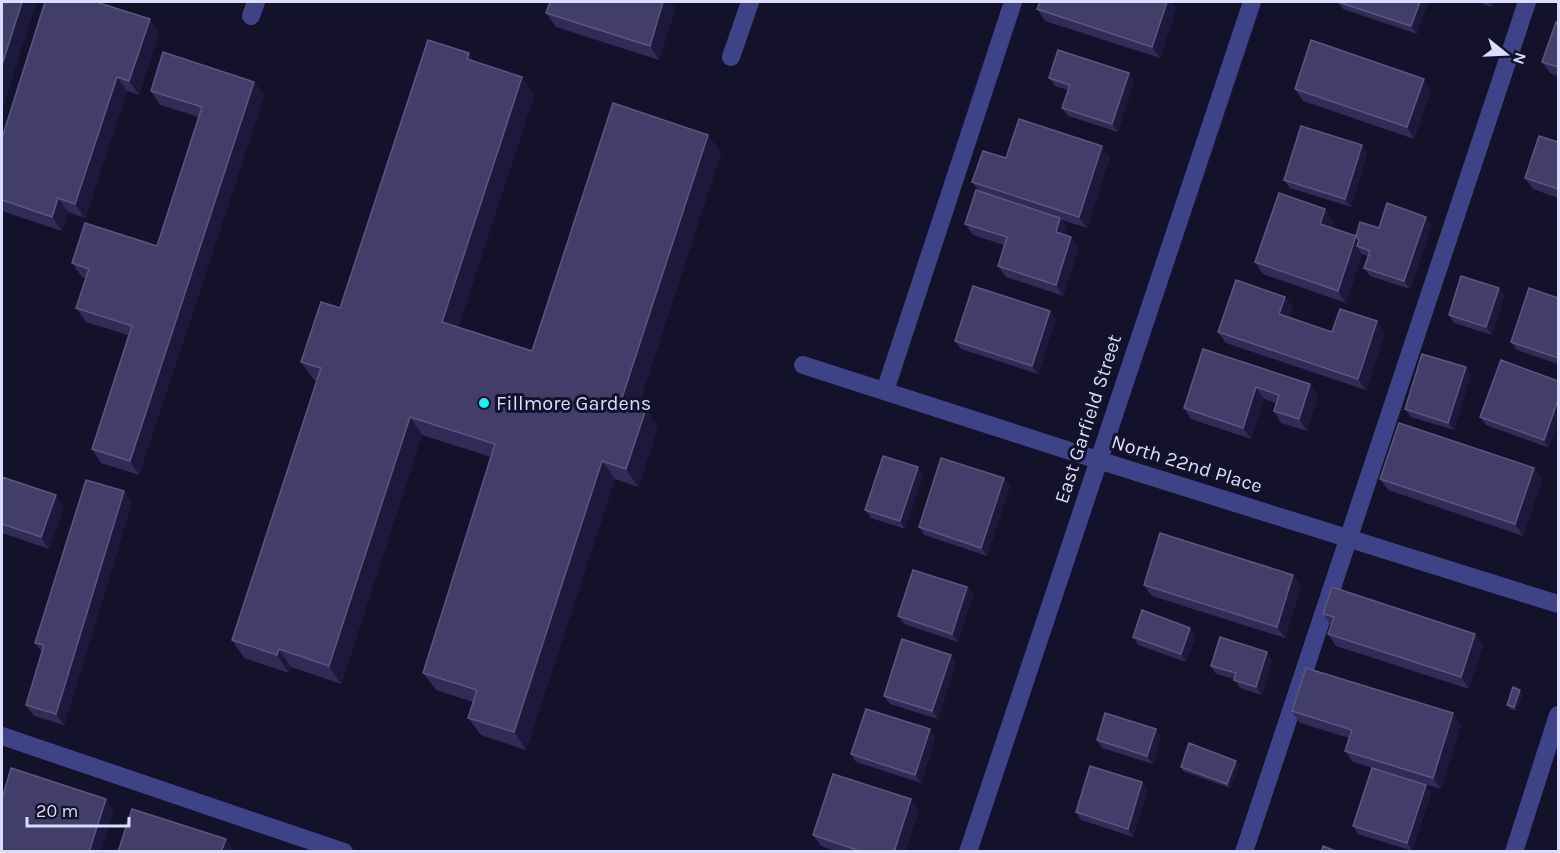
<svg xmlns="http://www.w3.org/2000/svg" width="1560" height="853" font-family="Karla,sans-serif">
  <rect width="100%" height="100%" fill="#13122a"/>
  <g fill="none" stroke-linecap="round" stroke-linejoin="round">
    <path stroke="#3e4387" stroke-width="18" d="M251 16 256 2
      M731 57 750 2
      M803 365 1098 460 1558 604
      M885 391 1013 2
      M2 736 344 852
      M968 852 1252 2
      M1244 852 1527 2
      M1514 852 1558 715"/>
  </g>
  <path fill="#302b57" d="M550 2H670L675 9 659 60 556 27 546 13Z
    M1040 2H1171L1176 9 1160 58 1045 21 1037 9Z
    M1338 2H1428L1417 34 1343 9Z
    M1477 2H1493L1492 7Z
    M1558 22V76L1550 73 1542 62Z
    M159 33 139 95 127 91 85 218 68 212 62 231 2 211V138Z
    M475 62 534 95 458 328 532 351 708 135 721 153 638 407 658 427 638 487 615 479 526 750 481 735 468 718 473 702 436 690 423 673 491 457 422 435 341 684 291 667 289 673 244 658 232 640 317 381 314 380 301 362 340 308Z
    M1129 73 1134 81 1118 132 1068 116 1062 108 1068 90 1055 86 1049 78Z
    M254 82 264 96 139 475 101 463 92 449 128 335 86 322 76 308 86 278 82 277 72 263 157 246 199 117 160 105 151 91Z
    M1295 89 1431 90 1414 139 1303 101Z
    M1558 142V198L1533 189 1525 178Z
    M1362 145 1367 153 1351 207 1290 188 1284 180Z
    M1110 157 1087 228 1062 220 1068 229 1066 235 1071 237 1079 248 1063 296 1006 277 998 266 1004 245 973 235 965 224 979 191 972 182 1006 158Z
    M1325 209 1333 221 1331 227 1356 236 1379 228 1432 225 1410 289 1370 276 1364 268 1368 256 1362 254 1346 303 1263 274 1255 262Z
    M1499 288 1504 296 1492 335 1454 323 1449 315Z
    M1285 297 1293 308 1289 317 1332 332 1385 333 1366 390 1226 343 1218 332Z
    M1558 298V364L1517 350 1511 342Z
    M1050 311 1056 319 1038 374 961 349 955 341Z
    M1203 349 1318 396 1307 431 1281 423 1274 411 1276 403 1264 399 1251 439 1191 419 1184 408Z
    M1501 360 1549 448 1486 425 1480 417Z
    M1471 375 1454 430 1411 417 1405 409Z
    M923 475 905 529 871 518 865 510Z
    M2 477 64 507 49 549 2 533Z
    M1380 479H1542L1523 536 1388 490Z
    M1010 486 987 556 924 535 919 527Z
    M124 491 132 503 64 725 34 716 26 705 42 652 35 643Z
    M1144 585 1301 586 1285 638 1152 596Z
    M967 587 973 595 958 642 904 624 898 616Z
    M1323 614 1475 634 1483 645 1469 689 1336 646 1328 634 1331 625Z
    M1196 636 1186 662 1138 645 1133 637Z
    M1272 660 1262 695 1240 688 1234 679 1216 674 1211 666Z
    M956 663 938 719 890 704 884 696Z
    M1523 694 1516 711 1510 709 1507 705Z
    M1292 711 1461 725 1441 789 1353 762 1345 751 1349 738 1300 723Z
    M930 729 935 737 921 783 856 762 851 754Z
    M1161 737 1153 764 1102 748 1097 740Z
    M1236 761 1239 765 1230 788 1183 771 1181 767Z
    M1148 790 1133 837 1081 820 1076 812Z
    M1431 793 1412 851 1358 834 1353 826Z
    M919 810 905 852H837L821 846 813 835Z"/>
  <path fill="#1d193d" d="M22 2H37L2 109V65Z
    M663 2H670L675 9 659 60 650 46Z
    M1167 2H1171L1176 9 1160 58 1152 47Z
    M1420 2H1428L1417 34 1411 26Z
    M1488 2H1493L1492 7Z
    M150 19 159 33 139 95 129 81Z
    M469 53 481 71 467 59Z
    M1129 73 1134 81 1118 132 1112 124Z
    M117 77 127 91 85 218 75 204Z
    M522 77 534 95 454 340 442 322Z
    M1424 79 1431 90 1414 139 1407 127Z
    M254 82 264 96 139 475 130 461Z
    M708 135 721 153 634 419 621 401Z
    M1362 145 1367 153 1351 207 1345 199Z
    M1102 146 1110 157 1087 228 1079 217Z
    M58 198 68 212 62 231 52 217Z
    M1325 209 1333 221 1328 235 1320 224Z
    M1426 217 1432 225 1410 289 1404 281Z
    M1060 218 1068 229 1064 243 1056 232Z
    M1356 236 1364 249 1357 246 1362 254 1346 303 1338 291Z
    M1071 237 1079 248 1063 296 1056 285Z
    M1499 288 1504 296 1492 335 1486 327Z
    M1285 297 1293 308 1286 325 1279 314Z
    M1050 311 1056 319 1038 374 1032 366Z
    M1377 321 1385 333 1366 390 1358 379Z
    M1466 367 1471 375 1454 430 1448 423Z
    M1310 384 1318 396 1307 431 1299 419Z
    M1256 387 1264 399 1251 439 1243 428Z
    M1558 400V423L1549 448 1544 440Z
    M646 409 658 427 638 487 626 469Z
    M410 417 422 435 341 684 329 666Z
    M602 461 615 479 526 750 514 732Z
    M918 467 923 475 905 529 900 521Z
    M1534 468 1542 479 1523 536 1515 524Z
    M1004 478 1010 486 987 556 981 548Z
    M124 491 132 503 64 725 56 714Z
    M56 495 64 507 49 549 41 537Z
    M1293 575 1301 586 1285 638 1277 627Z
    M967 587 973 595 958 642 952 634Z
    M1190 628 1196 636 1186 662 1181 654Z
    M1475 634 1483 645 1469 689 1461 677Z
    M279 649 291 667 289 673 277 655Z
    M1267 652 1272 660 1262 695 1256 687Z
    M951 655 956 663 938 719 932 711Z
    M1520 690 1523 694 1516 711 1514 707Z
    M1453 713 1461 725 1441 789 1433 778Z
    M930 729 935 737 921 783 915 775Z
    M1156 729 1161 737 1153 764 1147 756Z
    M1236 761 1239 765 1230 788 1227 784Z
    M1142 782 1148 790 1133 837 1128 829Z
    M1426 785 1431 793 1412 851 1407 843Z
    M106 799 114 811 101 852H89Z
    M911 799 919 810 905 852H894Z
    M226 839 234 850 233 852H221Z"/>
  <path fill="#423e69" stroke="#5a5780" stroke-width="1.5" d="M2 2H22L2 65Z
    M45 2H96L150 19 129 81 117 77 75 204 58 198 52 217 2 200V138Z
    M550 2H663L650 46 546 13Z
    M1040 2H1167L1152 47 1037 9Z
    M1338 2H1420L1411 26Z
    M1556 22H1558V67L1542 62Z
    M428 40 469 53 467 59 522 77 442 322 532 351 613 103 708 135 621 401 646 409 626 469 602 461 514 732 468 718 477 690 423 673 495 444 410 417 329 666 279 649 277 655 232 640 321 368 301 362 321 302 340 308Z
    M1311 40 1424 79 1407 127 1295 89Z
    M1058 50 1129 73 1112 124 1062 108 1070 85 1049 78Z
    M163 52 254 82 130 461 92 449 132 326 76 308 89 269 72 263 85 223 157 246 202 107 151 91Z
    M1019 119 1102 146 1079 217 972 182 983 151 1006 158Z
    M1301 126 1362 145 1345 199 1284 180Z
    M1539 136 1558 142V189L1525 178Z
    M976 190 1060 218 1056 232 1071 237 1056 285 998 266 1007 237 965 224Z
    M1279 193 1325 209 1320 224 1356 236 1338 291 1255 262Z
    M1387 203 1426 217 1404 281 1364 268 1370 251 1357 246 1359 240 1356 236 1360 222 1379 228Z
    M1461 276 1499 288 1486 327 1449 315Z
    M1236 280 1285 297 1279 314 1332 332 1340 309 1377 321 1358 379 1218 332Z
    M973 286 1050 311 1032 366 955 341Z
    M1529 288 1558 298V358L1511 342Z
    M1203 349 1310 384 1299 419 1274 411 1279 395 1256 387 1243 428 1184 408Z
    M1422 354 1466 367 1448 423 1405 409Z
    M1501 360 1558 381V400L1544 440 1480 417Z
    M1399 423 1534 468 1515 524 1380 479Z
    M883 456 918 467 900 521 865 510Z
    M941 458 1004 478 981 548 919 527Z
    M2 477 56 495 41 537 2 524Z
    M86 480 124 491 56 714 26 705 44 645 35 643Z
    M1160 533 1293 575 1277 627 1144 585Z
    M913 570 967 587 952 634 898 616Z
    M1332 587 1475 634 1461 677 1328 634 1334 617 1323 614Z
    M1142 610 1190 628 1181 654 1133 637Z
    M1220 637 1267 652 1256 687 1234 680 1236 673 1211 666Z
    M902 639 951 655 932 711 884 696Z
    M1306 668 1453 713 1433 778 1345 751 1352 730 1292 711Z
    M1513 687 1520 690 1514 707 1507 705Z
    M866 709 930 729 915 775 851 754Z
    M1105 713 1156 729 1147 756 1097 740Z
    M1189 743 1236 761 1227 784 1181 767Z
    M1090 766 1142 782 1128 829 1076 812Z
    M11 768 106 799 89 852H2V799Z
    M1372 768 1426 785 1407 843 1353 826Z
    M833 774 911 799 894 852H863L813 835Z
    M132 809 226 839 221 852H118Z
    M1323 846 1338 852H1321Z"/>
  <circle fill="#0ef8f8" stroke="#13122a" stroke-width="2" cx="484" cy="403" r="6"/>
  <g text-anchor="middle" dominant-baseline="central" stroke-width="6" stroke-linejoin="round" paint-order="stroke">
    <g font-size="20" fill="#dcdcfe" stroke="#13122a" text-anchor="start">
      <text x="496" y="403">Fillmore Gardens</text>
    </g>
    <g font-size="20" fill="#dcdcfe" stroke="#13122a">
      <text transform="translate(1088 419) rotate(-72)">East Garfield Street</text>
      <text transform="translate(1187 464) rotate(17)">North 22nd Place</text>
    </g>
  </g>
  <rect width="1560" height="853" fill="none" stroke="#dcdcfe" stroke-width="6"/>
  <g transform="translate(1506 54) rotate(108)" stroke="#13122a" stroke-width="4.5" paint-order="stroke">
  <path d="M0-4.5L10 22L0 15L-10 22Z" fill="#dcdcfe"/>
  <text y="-9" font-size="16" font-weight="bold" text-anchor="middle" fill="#dcdcfe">N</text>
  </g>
  <path d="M27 817v9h102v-9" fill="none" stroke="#dcdcfe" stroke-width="3"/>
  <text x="36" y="817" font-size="18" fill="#dcdcfe" stroke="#13122a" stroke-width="4.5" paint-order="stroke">20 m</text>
</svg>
